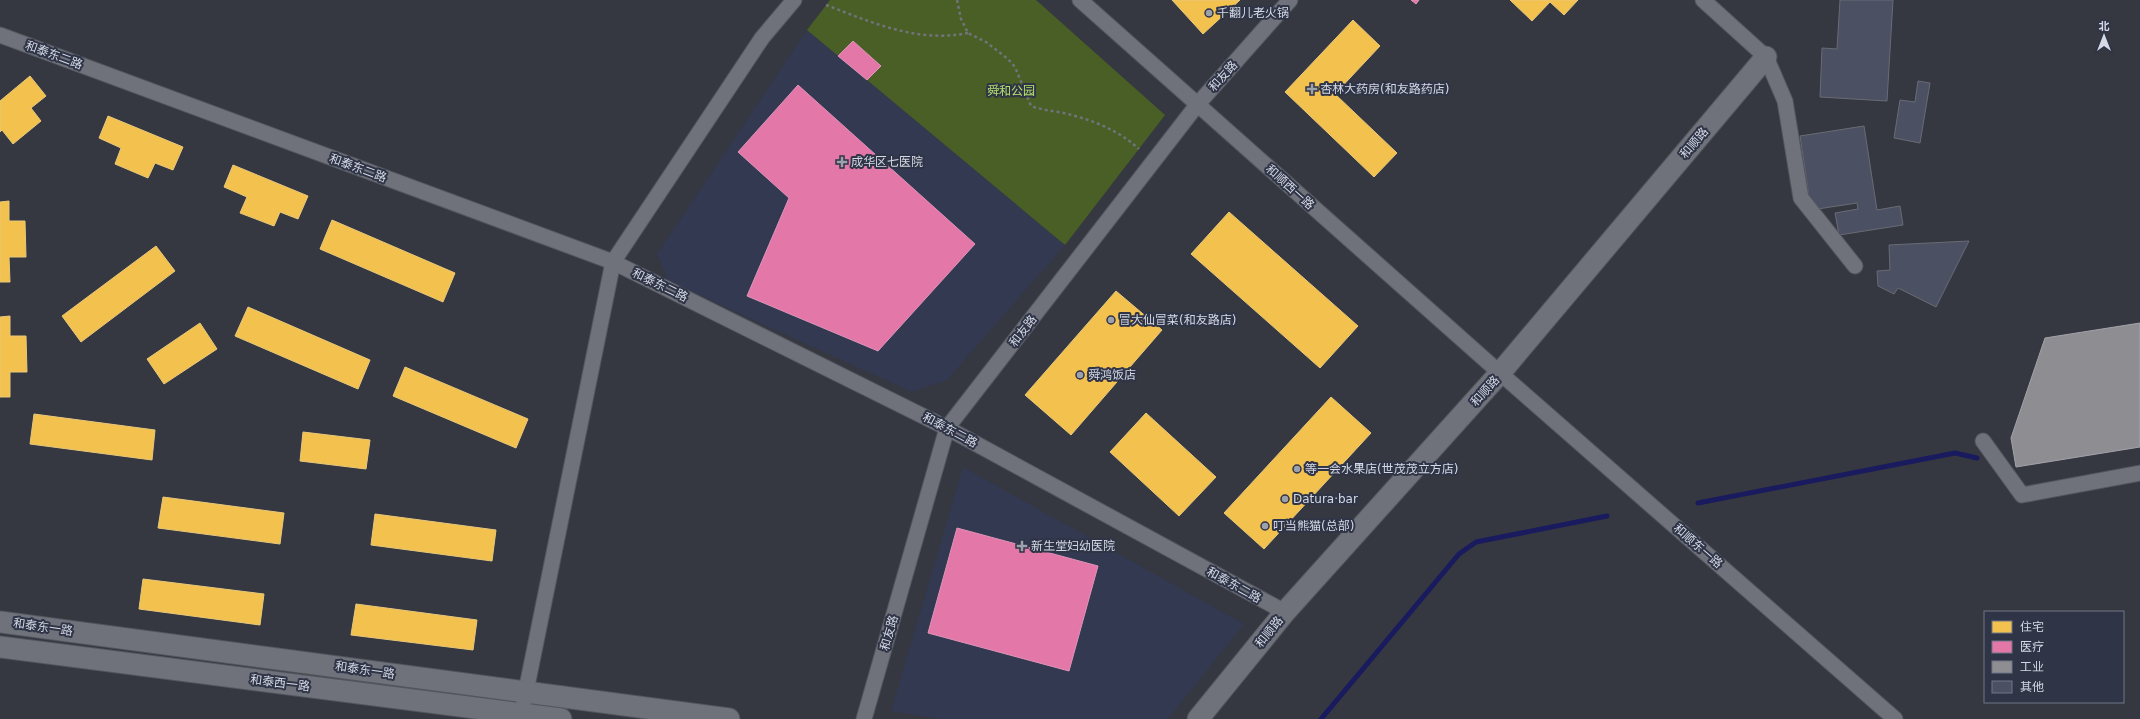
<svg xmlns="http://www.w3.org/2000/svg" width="2140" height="719" font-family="'DejaVu Sans','Noto Sans SC',sans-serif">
  <rect width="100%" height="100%" fill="#353841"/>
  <path fill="#333950" d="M807 30 1065 245 947 380 912 392 668 281 657 254Z
    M963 467 1244 624 1168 719H938L891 711Z"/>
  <path fill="#4a5f25" d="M830 0H1036L1165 115 1065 245 807 30Z"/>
  <path fill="#f2c14e" stroke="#e9c87b" d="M1172 0H1240L1203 34Z
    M1510 0H1578L1564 15 1550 2 1532 21Z
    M1353 20 1380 46 1335 94 1397 153 1374 177 1285 92Z
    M30 76 46 96 31 108 41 121 13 144 2 130 0 132V101Z
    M108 116 183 147 173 170 155 163 148 178 115 164 121 148 99 138Z
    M233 165 308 196 298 219 280 212 274 226 240 213 247 197 224 187Z
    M9 201V221H25L26 257H9L10 282H0V202Z
    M1229 212 1358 326 1320 368 1191 254Z
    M332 220 455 273 443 302 320 249Z
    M156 246 175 271 81 342 62 316Z
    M1116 291 1162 330 1071 435 1025 395Z
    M248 307 370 360 358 389 235 336Z
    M10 316V336H26L27 372H10V397H0V317Z
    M200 323 217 349 164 384 147 359Z
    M405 367 528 419 516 448 393 396Z
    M1331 397 1371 433 1264 549 1224 513Z
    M1146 413 1216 477 1179 516 1110 452Z
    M34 414 155 430 152 460 30 444Z
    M303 432 370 440 366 469 300 461Z
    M163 497 284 513 280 544 158 528Z
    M375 514 496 530 492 561 371 545Z
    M143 579 264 594 260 625 139 609Z
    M356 604 477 620 473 650 351 635Z"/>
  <path fill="#e377a8" stroke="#df94ba" d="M1411 0H1419L1416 4Z
    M853 41 881 66 867 80 838 56Z
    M798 85 975 244 878 351 747 296 789 198 738 152Z
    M957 528 1098 566 1069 671 928 633Z"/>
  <path fill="#8d8d92" stroke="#a3a4ab" d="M2140 323V447L2016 467 2011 438 2045 338Z"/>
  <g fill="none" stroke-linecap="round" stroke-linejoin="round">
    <path stroke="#191b5e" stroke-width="5" d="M1698 503 1955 453 1977 458
      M1321 719 1459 554 1476 542 1607 516"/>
  </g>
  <path fill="#4c5063" stroke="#696b74" d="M1840 0H1893L1887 101 1820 97 1822 48 1837 49Z
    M1918 81 1930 83 1920 143 1894 138 1900 100 1915 102Z
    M1864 126 1877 210 1900 206 1903 225 1839 235 1835 213 1858 209 1857 203 1811 210 1800 136Z
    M1969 241 1936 307 1898 288 1894 294 1878 286 1877 271 1890 270 1889 245Z"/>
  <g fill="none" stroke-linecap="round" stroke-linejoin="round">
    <defs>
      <path id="street" d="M1080 0 1500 373 1895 719
        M1703 0 1766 57 1785 101 1801 198 1855 266
        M0 35 613 262 947 428 1285 612
        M1983 441 2022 495 2140 473
        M524 701 613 262 762 38 794 0
        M864 719 947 428 1197 105 1290 0"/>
      <path id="secondary" d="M0 622 729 719
        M0 647 561 719
        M1198 719 1285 612 1500 373 1766 57"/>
    </defs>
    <use href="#street" stroke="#52555d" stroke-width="17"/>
    <use href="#secondary" stroke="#52555d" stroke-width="23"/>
    <path stroke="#70737a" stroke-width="2.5" stroke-dasharray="3 3" stroke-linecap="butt" d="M957 0 961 19 968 33 986 42 1008 59 1015 67 1031 106C1042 110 1053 111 1064 113 1092 120 1117 129 1139 149
      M826 5C873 23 918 43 968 33"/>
    <use href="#street" stroke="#6f727a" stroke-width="15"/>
    <use href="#secondary" stroke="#6f727a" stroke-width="21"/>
  </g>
  <g fill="#9da1ac" stroke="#2f3447" stroke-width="1.5">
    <circle cx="1209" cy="13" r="4"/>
    <path d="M1310 83h4v4h4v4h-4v4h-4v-4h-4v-4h4z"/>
    <path d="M840 156h4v4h4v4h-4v4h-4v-4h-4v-4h4z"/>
    <circle cx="1111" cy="320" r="4"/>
    <circle cx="1080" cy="375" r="4"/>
    <circle cx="1297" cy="469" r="4"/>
    <circle cx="1285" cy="499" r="4"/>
    <circle cx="1265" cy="526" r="4"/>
    <path d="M1020 540h4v4h4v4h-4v4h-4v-4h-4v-4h4z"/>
  </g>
  <g text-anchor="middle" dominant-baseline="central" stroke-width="4" stroke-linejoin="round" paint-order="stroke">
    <g font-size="12" fill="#d5d9e5" stroke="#2f3447" text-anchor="start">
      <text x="1217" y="13">千翻儿老火锅</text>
      <text x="1320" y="89">杏林大药房(和友路药店)</text>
      <text x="851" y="162">成华区七医院</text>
      <text x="1119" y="320">冒大仙冒菜(和友路店)</text>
      <text x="1088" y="375">舜鸿饭店</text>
      <text x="1305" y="469">等一会水果店(世茂茂立方店)</text>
      <text x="1293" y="499">Datura·bar</text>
      <text x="1273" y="526">叮当熊猫(总部)</text>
      <text x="1031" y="546">新生堂妇幼医院</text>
    </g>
    <g font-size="12" fill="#d5d9e5" stroke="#2f3447">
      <text transform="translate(54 55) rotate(20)">和泰东二路</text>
      <text transform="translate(1223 76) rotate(-48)">和友路</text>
      <text transform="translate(1694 143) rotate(-50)">和顺路</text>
      <text transform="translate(358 168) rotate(20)">和泰东二路</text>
      <text transform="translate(1290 187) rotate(42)">和顺西一路</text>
      <text transform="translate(660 285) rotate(26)">和泰东二路</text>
      <text transform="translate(1023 331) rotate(-52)">和友路</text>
      <text transform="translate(1485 391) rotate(-48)">和顺路</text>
      <text transform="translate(950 430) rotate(28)">和泰东二路</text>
      <text transform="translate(1698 546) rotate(41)">和顺东一路</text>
      <text transform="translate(1234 585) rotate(29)">和泰东二路</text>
      <text transform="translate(43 627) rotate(8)">和泰东一路</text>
      <text transform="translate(1269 632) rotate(-51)">和顺路</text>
      <text transform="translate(889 633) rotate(-74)">和友路</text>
      <text transform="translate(365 670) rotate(8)">和泰东一路</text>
      <text transform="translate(280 683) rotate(7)">和泰西一路</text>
    </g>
    <g font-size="12" fill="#b4e069" stroke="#2f3447">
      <text x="1011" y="91">舜和公园</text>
    </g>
  </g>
  <rect x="1984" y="611" width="140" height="92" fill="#2f3447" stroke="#717686"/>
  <rect x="1992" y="621" width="20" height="12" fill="#f2c14e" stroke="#717686"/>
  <text x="2020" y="631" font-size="12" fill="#d5d9e5">住宅</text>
  <rect x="1992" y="641" width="20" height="12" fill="#e377a8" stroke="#717686"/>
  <text x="2020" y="651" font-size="12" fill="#d5d9e5">医疗</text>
  <rect x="1992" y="661" width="20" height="12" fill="#8d8d92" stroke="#717686"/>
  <text x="2020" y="671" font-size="12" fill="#d5d9e5">工业</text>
  <rect x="1992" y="681" width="20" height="12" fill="#4c5063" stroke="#717686"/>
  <text x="2020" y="691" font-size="12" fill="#d5d9e5">其他</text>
  <g transform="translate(2104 36)" stroke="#2f3447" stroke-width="3" paint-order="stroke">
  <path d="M0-3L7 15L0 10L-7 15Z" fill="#d5d9e5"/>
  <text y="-6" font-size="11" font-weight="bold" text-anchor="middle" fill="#d5d9e5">北</text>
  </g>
</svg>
